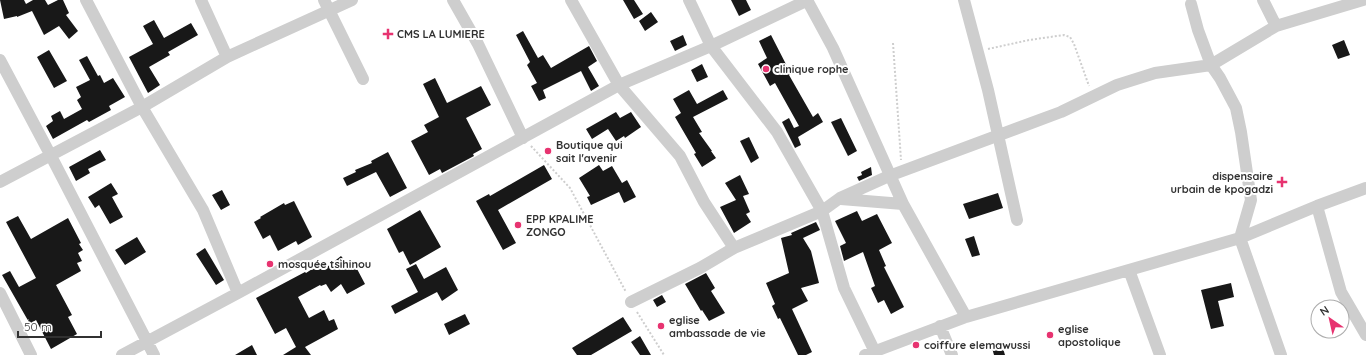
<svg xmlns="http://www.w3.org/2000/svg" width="1366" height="355" font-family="Quicksand,sans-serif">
  <rect width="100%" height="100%" fill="#fff"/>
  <path fill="#181818" d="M0 0H24L26 4 33 0H45L48 5 58 0H63L69 13 66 15 78 31 69 39 59 26 44 35 32 11 17 17V16L4 19Z
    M623 0H634L643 14 634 19Z
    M731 0H746L751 10 739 16Z
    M651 12 658 22 645 31 639 21Z
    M154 20 164 38 191 23 198 35 168 52 170 55 149 67 160 85 148 93 129 57 153 44 143 26Z
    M523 31 538 58 543 55 551 68 589 46 597 61 588 67 599 86 591 91 581 71 543 90 546 98 539 101 531 86 537 83 527 65 530 62 516 35Z
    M683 35 687 45 675 51 670 41Z
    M771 35 791 74 789 75 813 117 818 113 823 122 798 137 801 145 795 148 782 122 789 118 794 128 799 126 775 83 770 86 758 64 767 58 759 41Z
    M1344 40 1350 55 1338 59 1332 45Z
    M49 50 67 81 54 88 37 57Z
    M87 56 98 76 100 75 104 83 113 78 125 97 109 106 111 110 89 122 87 120 53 139 46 126 53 121 51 116 60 111 64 119 82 109 77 100 81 97 76 87 90 80 79 60Z
    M702 64 708 77 697 82 691 70Z
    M435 78 447 103 481 86 491 105 466 118 482 149 473 154 474 156 442 173 440 169 429 175 411 141 428 132 424 125 439 117 423 84Z
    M689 90 697 104 723 90 728 99 693 117 702 132 699 133 712 151H711L716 158 702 167 694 154 696 153 675 117 681 113 673 99Z
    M616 112 620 118 631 112 641 127 625 138 624 136 616 141 608 129 592 139 586 129Z
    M841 118 857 151 848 156 831 122Z
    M749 137 759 158 751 163 740 141Z
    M100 150 106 160 88 169 90 173 76 181 69 167Z
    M388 152 407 188 390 197 376 172 347 186 343 178 356 172 355 170 372 163 371 161Z
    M544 165 552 179 498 210 516 243 503 250 476 201 489 194 490 196Z
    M599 165 603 171 612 166 622 183 627 180 636 197 624 203 619 192 591 205 587 197 590 196 579 178Z
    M871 167 872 175 859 181 857 177 862 175 861 172Z
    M740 175 749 194 743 196 750 212 746 214 751 222 734 233 720 207 736 200 725 183Z
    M111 183 118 194 112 197 123 217 110 224 99 205 95 208 88 197Z
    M222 190 230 205 221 210 212 195Z
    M998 193 1003 208 969 219 963 204Z
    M294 201 312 237 298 245 296 241 278 251 270 235 263 239 254 222 261 218 260 217 284 203 285 205Z
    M420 210 441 247 410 265 403 251 399 253 387 229Z
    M857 211 862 221 877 214 892 243 879 250 886 266 884 267 904 307 891 314 884 300 878 303 871 288 875 286 863 252 844 261 840 246 846 243 835 221Z
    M18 216 31 239 68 218 81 243 79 244 83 250 78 253 82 261 77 263 81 271 56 285 72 315 68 317 77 334 51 349 36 320 30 324 2 275 10 271 19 287 36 278 6 222Z
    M816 222 820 230 803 238 811 251 819 283 801 288 808 301 792 309 812 352 806 355H798L780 318 778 319 772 306 775 304 766 283 789 273 781 238 792 235 791 233Z
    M974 236 980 255 972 257 965 239Z
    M137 237 146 252 125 265 115 250Z
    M205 248 224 280 216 285 196 254Z
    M341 256 352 269 356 267 365 284 347 294 341 284 331 292 326 284 321 286 320 285 298 297 309 318 324 310 329 321 334 319 338 329 305 347 311 355H283L296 347 286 328 275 334 256 298 305 272 306 273 323 262 327 267Z
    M416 264 424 279 446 267 458 290 442 301 437 292 395 314 391 306 418 292 406 269Z
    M706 273 715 288 711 291 725 313 709 321 702 310 701 311 685 284Z
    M1231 283 1234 297 1218 301 1224 326 1211 329 1201 290Z
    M662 295 666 302 657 307 653 300Z
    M465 314 470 324 449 335 444 324Z
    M623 317 632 331 591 355H577L572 348Z
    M640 336 651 355H640L631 342Z
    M252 345 257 355H235Z
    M1002 345 1005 355H994L992 348Z"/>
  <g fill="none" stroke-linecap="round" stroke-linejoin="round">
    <path stroke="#cecece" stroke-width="2" stroke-dasharray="2 2" stroke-linecap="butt" d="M893 43 901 160
      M988 49 1029 40 1064 35 1070 37 1074 44 1089 86
      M531 146 570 188 626 292
      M637 312 664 355"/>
    <path stroke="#cecece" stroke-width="12" d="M86 0 142 107 203 210 238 293
      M201 0 227 57
      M324 0 363 79
      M453 0 478 44 523 138
      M571 0 619 85 680 156 704 202 734 248
      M689 0 711 46 777 132 822 211 844 288 875 352
      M807 0 833 48 903 204 966 317
      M964 0 988 90 1017 220
      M1263 0 1276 26
      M1191 4 1198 30 1211 65 1220 78 1236 108 1241 132 1251 200 1240 238 1281 355
      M0 60 51 156 154 355
      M0 182 142 107 227 57 352 0
      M841 199 903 204
      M1317 206 1341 292 1366 335
      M1129 270 1160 355
      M0 293 31 355
      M631 302 700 268 734 248 822 211 840 198 889 176 1061 112 1117 85 1155 73 1211 65 1276 26 1363 0
      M940 326 952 355
      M122 355 238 293 619 85 711 46 808 0
      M865 355 966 317 1240 238 1317 206 1366 188"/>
  </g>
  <g fill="#e73370" stroke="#fff" stroke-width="1.5">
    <path d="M386 28h4v4h4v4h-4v4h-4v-4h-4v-4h4z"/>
    <circle cx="766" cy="69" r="4"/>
    <circle cx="548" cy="151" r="4"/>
    <path d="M1280 176h4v4h4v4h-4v4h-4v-4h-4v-4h4z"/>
    <circle cx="518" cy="225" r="4"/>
    <circle cx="270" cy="264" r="4"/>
    <circle cx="661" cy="326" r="4"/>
    <circle cx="1050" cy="335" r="4"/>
    <circle cx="916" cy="345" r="4"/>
  </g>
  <g text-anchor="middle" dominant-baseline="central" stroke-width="4" stroke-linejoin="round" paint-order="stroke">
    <g font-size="11" font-weight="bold" fill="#313131" stroke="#fff" text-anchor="start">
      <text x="397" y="34">CMS LA LUMIERE</text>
      <text x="774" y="69">clinique rophe</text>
      <text x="556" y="145">Boutique qui<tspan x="556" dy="13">sait l'avenir</tspan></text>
      <text x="1273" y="176" text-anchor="end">dispensaire<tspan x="1273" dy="13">urbain de kpogadzi</tspan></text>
      <text x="526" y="219">EPP KPALIME<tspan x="526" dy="13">ZONGO</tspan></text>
      <text x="278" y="264">mosquée tsihinou</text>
      <text x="669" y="320">eglise<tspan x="669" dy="13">ambassade de vie</tspan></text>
      <text x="1058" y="329">eglise<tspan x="1058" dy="13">apostolique</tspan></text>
      <text x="924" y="345">coiffure elemawussi</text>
    </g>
  </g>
  <g transform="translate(1330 319) rotate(326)"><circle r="19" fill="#ffffff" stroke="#adadad"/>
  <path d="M0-3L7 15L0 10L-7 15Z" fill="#e73370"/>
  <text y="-6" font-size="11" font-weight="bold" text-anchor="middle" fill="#313131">N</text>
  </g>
  <path d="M18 331v6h83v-6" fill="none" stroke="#313131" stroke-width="2"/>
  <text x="24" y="331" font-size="12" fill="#313131" stroke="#ffffff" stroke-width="3" paint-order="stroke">50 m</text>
</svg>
